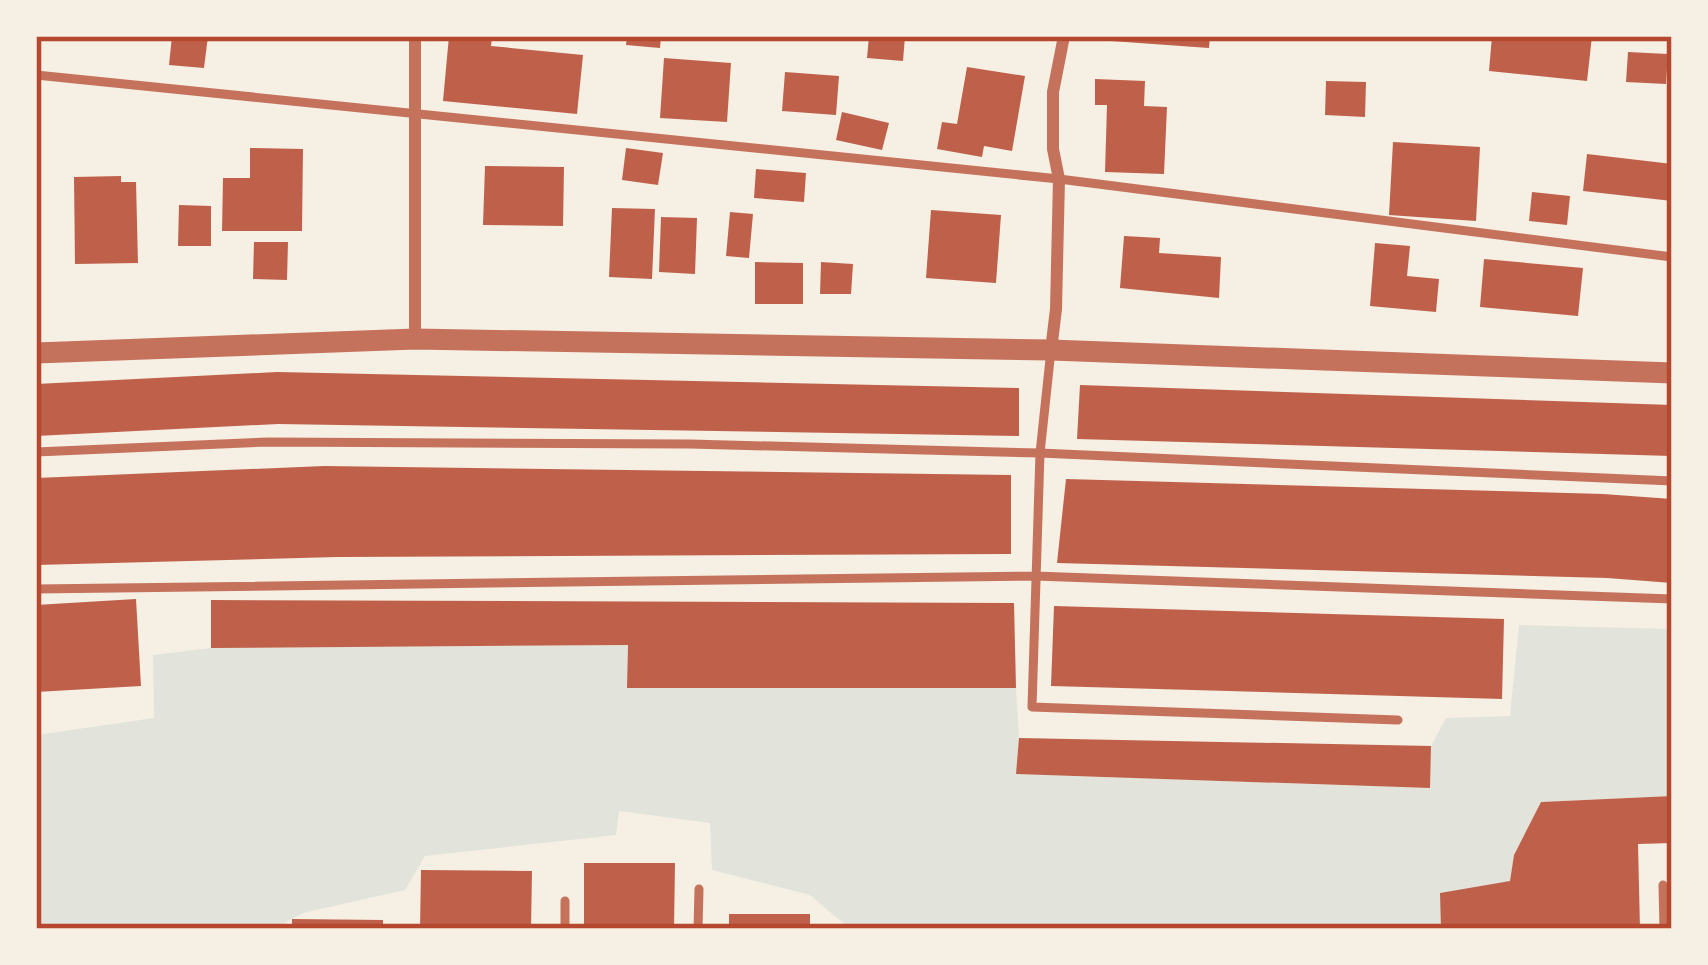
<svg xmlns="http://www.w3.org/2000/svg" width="1708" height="965" font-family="'Nunito Sans',sans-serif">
  <rect width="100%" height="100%" fill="#f6efe4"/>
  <path fill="#e2e4dc" d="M1519 625 1672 629V796L1541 802 1514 855 1510 881 1441 929 1346 926 1316 929H850L810 895 712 870 710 823 619 811 616 835 425 856 405 890 303 913 273 929H36V735L154 718 153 655 211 648 628 645 627 687 1016 688 1019 738 1017 774 1429 788 1431 746 1446 718 1510 716Z"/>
  <path fill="#bf614a" d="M172 36H208L204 68 169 65Z
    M449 36H492L491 46 583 55 577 114 443 101Z
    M627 36H661L660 48 626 45Z
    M869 36H905L903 61 867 58Z
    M1111 36H1210L1209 48 1111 41Z
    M1492 36H1592L1587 81 1489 71Z
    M1628 52 1668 54 1666 84 1626 82Z
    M664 58 731 63 727 122 660 118Z
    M967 67 1025 76 1012 151 984 146 982 157 937 149 942 122 957 124Z
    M785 72 839 76 836 115 782 111Z
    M1095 79 1145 81 1144 106 1167 107 1164 174 1105 172 1107 105H1095Z
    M1326 81 1366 82 1365 117 1325 115Z
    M842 112 889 123 882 150 836 140Z
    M1393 142 1480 147 1476 221 1389 215Z
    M250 148 303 149 302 231H222L223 178H250Z
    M626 148 663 153 658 185 622 180Z
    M1587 154 1672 164V201L1583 191Z
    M485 166 564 167 563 226 483 225Z
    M756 169 806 173 804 202 754 198Z
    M121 176V182H136L138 263 75 264 74 177Z
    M1532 192 1570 196 1567 225 1529 221Z
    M179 205 211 206V246H178Z
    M612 208 655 209 652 279 609 277Z
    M931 210 1001 215 996 283 926 278Z
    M730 212 753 214 749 258 726 256Z
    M661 217 697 218 695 274 659 272Z
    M1124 236 1160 238 1159 253 1221 257 1219 298 1120 288Z
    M254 242H288L287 280 253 279Z
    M1375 243 1410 246 1407 276 1439 279 1436 312 1370 306Z
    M1484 259 1583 268 1578 316 1480 307Z
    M755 262 803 263V304H755Z
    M821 262 853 264 851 294H820Z
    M277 372 1019 388V436L278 424 36 436V384Z
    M1080 385 1672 405V456L1077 439Z
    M324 466 1011 475V554L337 557 36 565V478Z
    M1066 479 1603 494 1672 499V583L1607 578 1057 563Z
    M136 599 141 686 36 692V605Z
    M211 600 1014 603 1016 688H627L628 645 211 648Z
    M1054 606 1504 619 1502 699 1051 686Z
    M1019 738 1431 746 1430 788 1016 774Z
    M1672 796V843L1638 844 1640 929H1441L1440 893 1510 881 1514 855 1541 802Z
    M584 863H675L674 929H584Z
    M421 870 532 871 531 929H420Z
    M729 914H810V929H729Z
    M292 919 383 920V929H292Z"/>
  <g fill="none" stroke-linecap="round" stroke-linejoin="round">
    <path stroke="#c5725c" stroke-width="9" d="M36 75 1059 179 1672 257
      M1051 350 1040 453 1032 707 1398 720
      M36 452 268 442 690 444 1040 453 1672 481
      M36 589 1035 576 1672 599
      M1663 885 1664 929
      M565 929V901
      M698 929 699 889"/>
    <path stroke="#c5725c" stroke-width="12" d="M415 339V36
      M1051 350 1056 309 1059 179 1053 149V92L1064 36"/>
    <path stroke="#c5725c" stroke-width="21" d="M36 353 415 339 1051 350 1672 373"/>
  </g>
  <rect width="1708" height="965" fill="none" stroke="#f6efe4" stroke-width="78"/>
  <rect x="39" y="39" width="1630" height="887" fill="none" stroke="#b5482f" stroke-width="4.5"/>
</svg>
